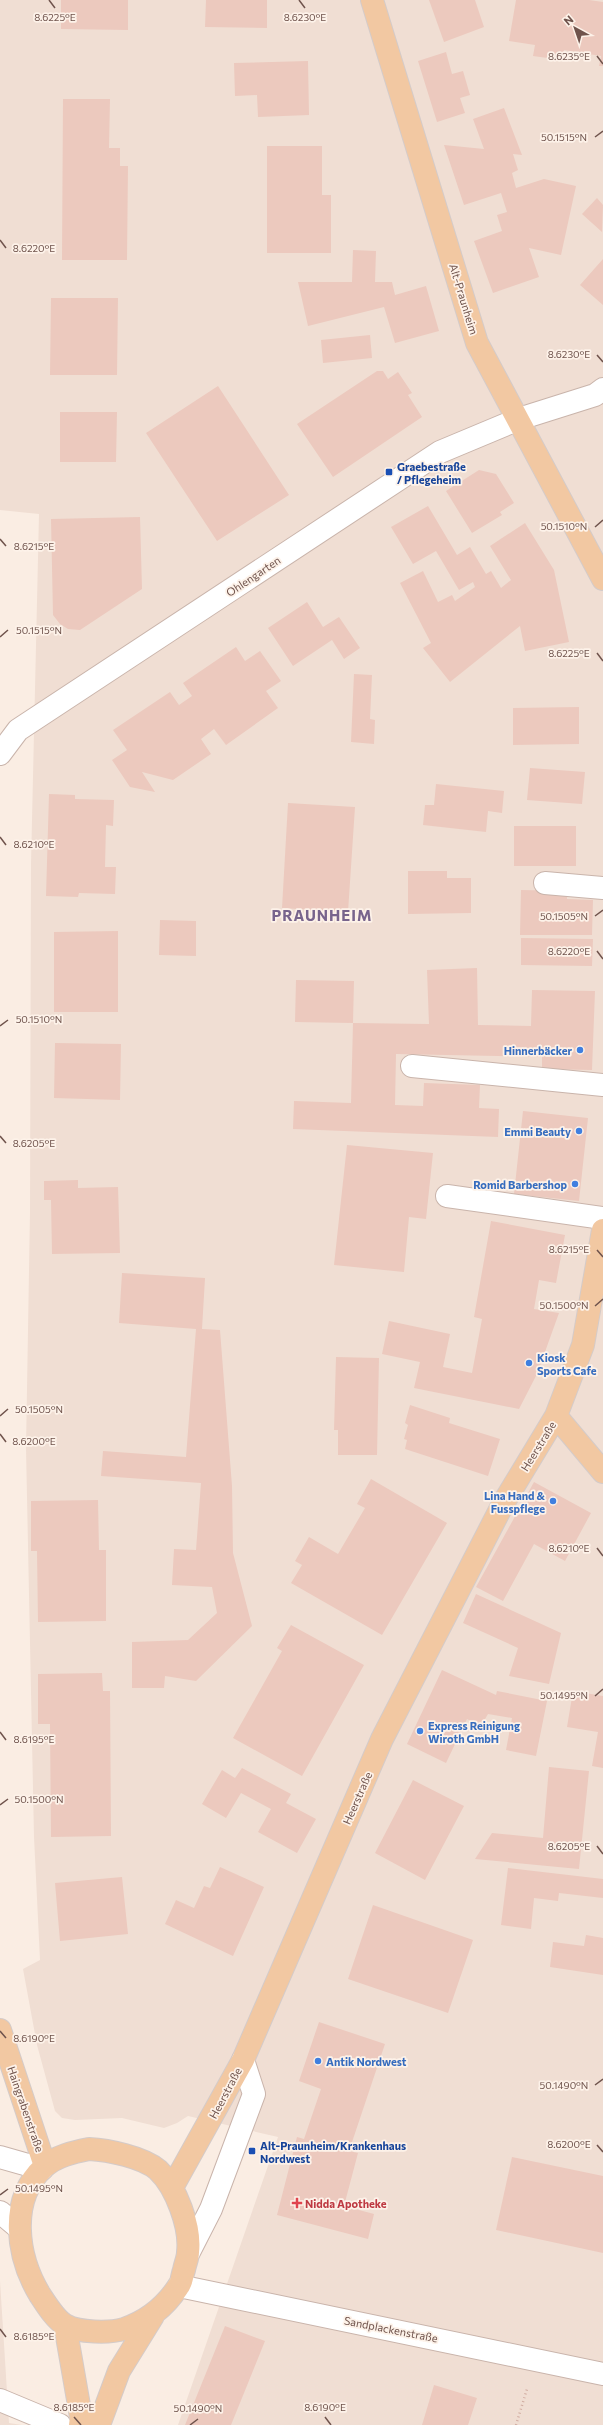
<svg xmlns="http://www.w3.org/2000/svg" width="603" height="2425" font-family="Commissioner,sans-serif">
  <rect width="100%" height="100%" fill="#faede3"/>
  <path fill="#f0ded3" d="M0 0H603V2425H178L278 2137 188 2116 177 2123 164 2128 122 2118 75 2120 62 2118 55 2111 37 2045 23 1969 40 1960 34 1837 26 1448 30 1212 31 864 39 514 0 510Z
    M0 2281 9 2423 22 2425H0Z"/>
  <path fill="#ecc9be" d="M61 0H128V30L61 29Z
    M206 0H267V28L205 27Z
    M429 0H475L484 27 444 42Z
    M516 0H589L603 2V66H599L601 56 564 50 562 60 533 56 535 45 509 41Z
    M446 52 452 74 463 71 470 95 460 98 465 113 437 122 418 61Z
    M308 61 309 115 258 117 257 95 235 96 234 63Z
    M63 99H110L109 148H120V166H128L127 260H62Z
    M504 108 522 155 513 154 518 170 512 173 516 188 544 179 576 186 561 255 529 248 539 277 493 293 474 241 502 231 497 215 507 212 501 193 464 205 444 145 484 149 473 119Z
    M267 146H322V195H331V253H267Z
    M597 198 603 205 602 232 582 214Z
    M353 250 376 251 375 282H392L395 295 426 286 439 331 395 343 384 307 308 326 298 282H352Z
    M603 259V305L580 285Z
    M51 298H118L117 375H50Z
    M370 335 372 358 323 363 321 340Z
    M377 371H383L388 379 398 372 412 393 408 395 422 417 333 477 297 424Z
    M218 386 289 495 217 541 146 433Z
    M60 412H117L116 462H60Z
    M479 470 496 474 514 503 500 512 502 515 472 533 446 491Z
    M428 506 457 555 470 547 486 574 491 571 501 588 511 580 490 546 525 523 554 570 569 642 525 651 520 626 450 682 423 648 431 643 400 583 423 571 438 602 452 595 455 601 475 587 473 582 459 590 436 551 413 564 391 527Z
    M140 517 142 589 80 630 68 629 60 624 53 615 51 519Z
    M307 602 323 627 339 617 360 648 344 659 332 640 293 666 268 628Z
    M236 647 245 661 260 651 281 681 266 691 278 708 226 745 214 729 201 739 211 754 173 780 142 772 155 792 130 787 112 760 127 750 113 730 170 692 179 705 192 696 183 683Z
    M354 674 372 675 370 719 375 720 374 744 351 742Z
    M579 707V744L513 745V708Z
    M530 768 585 772 582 804 527 800Z
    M436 784 504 791 502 813 488 811 486 832 423 825 425 805H434Z
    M49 794 75 795V799L114 800 113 826 106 825 105 867H116L115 894 79 893 78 897 46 896Z
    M288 803 355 807 348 912 282 908Z
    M514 826H576V866H514Z
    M408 871H447V878H471V913L408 914Z
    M521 890 567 891V899L593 900 592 935H520Z
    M160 920 196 921V956L159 955Z
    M118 931V1012H54V932Z
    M521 938 593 939 592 966 521 965Z
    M477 968 478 1025 531 1026 532 990 595 991 592 1070 542 1069V1057L396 1054 395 1105 423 1106 424 1083 480 1085 479 1108 499 1109 498 1137 293 1129 294 1101 351 1103 353 1023 295 1022 296 980 354 981 353 1023 429 1024 427 970Z
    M55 1043 121 1044 120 1100 54 1098Z
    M523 1111 588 1118 579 1201 514 1194Z
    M347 1145 433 1153 426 1219 409 1217 404 1272 334 1265Z
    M78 1180V1188L118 1187 120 1253 52 1254 51 1200H44V1181Z
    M491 1221 565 1235 556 1283 539 1280 534 1309 559 1313 537 1374 519 1409 414 1388 420 1362 382 1354 389 1321 450 1334 443 1367 472 1373 482 1319 474 1317Z
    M122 1273 205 1278 202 1329 220 1330 232 1486 233 1553 252 1626 196 1681 165 1676 164 1688H132V1642L188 1640 217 1613 212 1587 172 1585 174 1549 196 1550 201 1483 101 1476 103 1451 186 1457 196 1329 119 1323Z
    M336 1357 379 1358 377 1455H338V1430H334Z
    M410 1405 450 1418 449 1423 500 1439 488 1476 405 1449 407 1440 404 1439 408 1425 405 1423Z
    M371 1479 447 1523 382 1635 291 1583 302 1565 295 1561 309 1537 338 1554 365 1508 357 1504Z
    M534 1482 591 1513 565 1561 534 1544 503 1601 476 1587Z
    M98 1500 99 1550H106V1621L38 1622 37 1551H31V1501Z
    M476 1594 561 1633 549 1684 509 1676 518 1648 463 1623Z
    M291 1625 364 1665 302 1776 233 1738 282 1651 277 1648Z
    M442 1670 496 1695 497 1691 547 1701 536 1756 506 1750 512 1718 488 1714 481 1726 467 1719 446 1763 407 1744Z
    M102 1673 103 1691H110L111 1836 51 1837 50 1724H38V1674Z
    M573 1691 603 1696V1768L592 1766 598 1732 567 1727Z
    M549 1767 589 1771 579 1869 475 1859 492 1833 543 1838Z
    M242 1768 291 1794 286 1803 316 1819 297 1853 258 1832 271 1809 241 1793 226 1818 202 1804 222 1770 235 1778Z
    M413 1780 464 1806 425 1880 375 1853Z
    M220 1867 264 1887 233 1956 165 1924 176 1900 194 1908 204 1886 210 1888Z
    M508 1868 603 1879V1898L559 1893 558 1901 534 1898 531 1929 501 1925Z
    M122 1877 128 1934 60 1941 55 1883Z
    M373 1905 473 1940 448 2013 348 1979Z
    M586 1935 603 1938V1975L550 1967 553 1942 584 1946Z
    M319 2022 385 2044 349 2151 358 2153 344 2206 374 2214 368 2239 277 2215 297 2137 304 2139 321 2089 299 2081Z
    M512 2157 603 2176V2253L496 2230Z
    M225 2326 265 2341 244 2393 231 2425H185Z
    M434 2385 477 2398 468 2425H422Z"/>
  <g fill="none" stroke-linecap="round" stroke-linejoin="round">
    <defs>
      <path id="minor" d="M0 754 18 730 440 452 519 419 595 395 603 389
        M545 883 603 888
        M412 1066 603 1085
        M447 1196 603 1218
        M0 2157 42 2169
        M0 2212 19 2228
        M189 2252 211 2209 254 2094 243 2060
        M179 2286 603 2374
        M0 2400 60 2425"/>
      <path id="major" d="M372 0 477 343 603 579
        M556 1416 603 1472
        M0 2030 45 2166
        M89 2149C108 2150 143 2157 158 2170 176 2187 191 2227 188 2252 188 2258 185 2264 184 2270 182 2275 182 2283 178 2287 165 2307 147 2321 124 2329 110 2333 79 2333 65 2325 55 2319 46 2304 40 2295 17 2257 8 2200 44 2167 56 2156 74 2152 89 2149Z
        M173 2186 243 2060 382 1739 504 1502 556 1416 583 1345 603 1230
        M65 2325 81 2417 80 2425
        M99 2425 119 2371 153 2316"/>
    </defs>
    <use href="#minor" stroke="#c9b4ab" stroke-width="24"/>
    <use href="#major" stroke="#d4cbc9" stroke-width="24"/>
    <path stroke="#d1aca1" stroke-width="2.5" stroke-dasharray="1 3" stroke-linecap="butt" d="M516 2425 527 2389"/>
    <use href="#minor" stroke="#fff" stroke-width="22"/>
    <use href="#major" stroke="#f2c8a2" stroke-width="22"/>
  </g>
  <path fill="none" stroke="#6f534c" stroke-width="1.5" d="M49 0 55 8M299 0 305 8M597 56 603 64M595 137 603 131M0 240 6 248M597 355 603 362M595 527 603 520M0 539 6 546M0 637 8 630M597 653 603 661M0 837 6 845M595 916 603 910M597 951 603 959M0 1026 8 1020M0 1136 6 1143M597 1250 603 1257M595 1306 603 1299M0 1416 8 1409M0 1434 6 1442M597 1548 603 1556M595 1696 603 1689M0 1732 6 1740M0 1805 8 1799M597 1846 603 1854M0 2031 6 2038M595 2085 603 2079M597 2145 603 2152M0 2195 8 2189M0 2329 6 2337M74 2417 81 2425M325 2417 331 2425M190 2425 198 2419"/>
  <g fill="#1a4fb4" stroke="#fdf2e9" stroke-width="1.5">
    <rect x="385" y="468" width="8" height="8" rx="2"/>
    <rect x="248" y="2147" width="8" height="8" rx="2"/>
  </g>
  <g fill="#3f7fe0" stroke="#fdf2e9" stroke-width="1.5">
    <circle cx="580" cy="1050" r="4"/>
    <circle cx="579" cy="1131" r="4"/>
    <circle cx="575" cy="1184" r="4"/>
    <circle cx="529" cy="1363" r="4"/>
    <circle cx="553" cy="1501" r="4"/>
    <circle cx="420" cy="1731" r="4"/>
    <circle cx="318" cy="2061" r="4"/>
  </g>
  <path fill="#e0444e" stroke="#fdf2e9" stroke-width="1.5" d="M295 2197h4v4h4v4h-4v4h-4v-4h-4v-4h4z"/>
  <g text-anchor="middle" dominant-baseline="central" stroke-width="3.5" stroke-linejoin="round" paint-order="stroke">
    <g font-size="11" fill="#6f534c" stroke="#fdf2e9">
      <text transform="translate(464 299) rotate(73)">Alt-Praunheim</text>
      <text transform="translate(253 576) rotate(-34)">Ohlengarten</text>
      <text transform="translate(538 1446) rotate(-58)">Heerstraße</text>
      <text transform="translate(357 1798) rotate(-66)">Heerstraße</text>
      <text transform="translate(225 2093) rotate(-62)">Heerstraße</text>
      <text transform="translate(26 2109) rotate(71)">Haingrabenstraße</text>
      <text transform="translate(391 2329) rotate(11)">Sandplackenstraße</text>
    </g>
    <g font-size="11" font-weight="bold" fill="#164399" stroke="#fdf2e9" text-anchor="start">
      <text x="397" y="466">Graebestraße<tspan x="397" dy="13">/ Pflegeheim</tspan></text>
      <text x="260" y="2145">Alt-Praunheim/Krankenhaus<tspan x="260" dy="13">Nordwest</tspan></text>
    </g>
    <g font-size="11" font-weight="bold" fill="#366cbe" stroke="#fdf2e9" text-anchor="end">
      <text x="572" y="1050">Hinnerbäcker</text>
      <text x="571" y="1131">Emmi Beauty</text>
      <text x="567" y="1184">Romid Barbershop</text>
      <text x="537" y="1357" text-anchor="start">Kiosk<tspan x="537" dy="13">Sports Cafe</tspan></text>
      <text x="545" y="1495">Lina Hand &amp;<tspan x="545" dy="13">Fusspflege</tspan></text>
      <text x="428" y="1725" text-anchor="start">Express Reinigung<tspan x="428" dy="13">Wiroth GmbH</tspan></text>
      <text x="326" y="2061" text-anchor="start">Antik Nordwest</text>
    </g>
    <g font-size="11" font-weight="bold" fill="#be3a42" stroke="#fdf2e9" text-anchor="start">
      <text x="305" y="2203">Nidda Apotheke</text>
    </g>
    <g font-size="15" font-weight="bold" letter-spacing="1" fill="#78648c" stroke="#fdf2e9">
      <text x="322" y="915">PRAUNHEIM</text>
    </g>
  </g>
  <g font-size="10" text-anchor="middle" fill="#6f534c" stroke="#fdf2e9" stroke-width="3.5" stroke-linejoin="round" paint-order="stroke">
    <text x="55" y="21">8.6225°E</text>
    <text x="305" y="21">8.6230°E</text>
    <text x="569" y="60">8.6235°E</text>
    <text x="564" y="141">50.1515°N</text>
    <text x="34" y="252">8.6220°E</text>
    <text x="569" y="358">8.6230°E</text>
    <text x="564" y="530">50.1510°N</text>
    <text x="34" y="550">8.6215°E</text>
    <text x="39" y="634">50.1515°N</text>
    <text x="569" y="657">8.6225°E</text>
    <text x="34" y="848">8.6210°E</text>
    <text x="564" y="920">50.1505°N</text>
    <text x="569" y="955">8.6220°E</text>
    <text x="39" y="1023">50.1510°N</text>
    <text x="34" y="1147">8.6205°E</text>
    <text x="569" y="1253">8.6215°E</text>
    <text x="564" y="1309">50.1500°N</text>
    <text x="39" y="1413">50.1505°N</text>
    <text x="34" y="1445">8.6200°E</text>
    <text x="569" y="1552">8.6210°E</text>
    <text x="564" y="1699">50.1495°N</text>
    <text x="34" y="1743">8.6195°E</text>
    <text x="39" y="1803">50.1500°N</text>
    <text x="569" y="1850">8.6205°E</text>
    <text x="34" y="2042">8.6190°E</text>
    <text x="564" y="2089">50.1490°N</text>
    <text x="569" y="2148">8.6200°E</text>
    <text x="39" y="2192">50.1495°N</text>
    <text x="34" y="2340">8.6185°E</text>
    <text x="74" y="2411">8.6185°E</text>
    <text x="325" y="2411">8.6190°E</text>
    <text x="198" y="2412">50.1490°N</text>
  </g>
  <g transform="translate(575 28) rotate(320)" stroke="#fdf2e9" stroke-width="3" paint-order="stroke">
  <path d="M0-3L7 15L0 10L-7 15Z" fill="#6f534c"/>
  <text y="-6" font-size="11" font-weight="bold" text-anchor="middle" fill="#6f534c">N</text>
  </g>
</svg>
